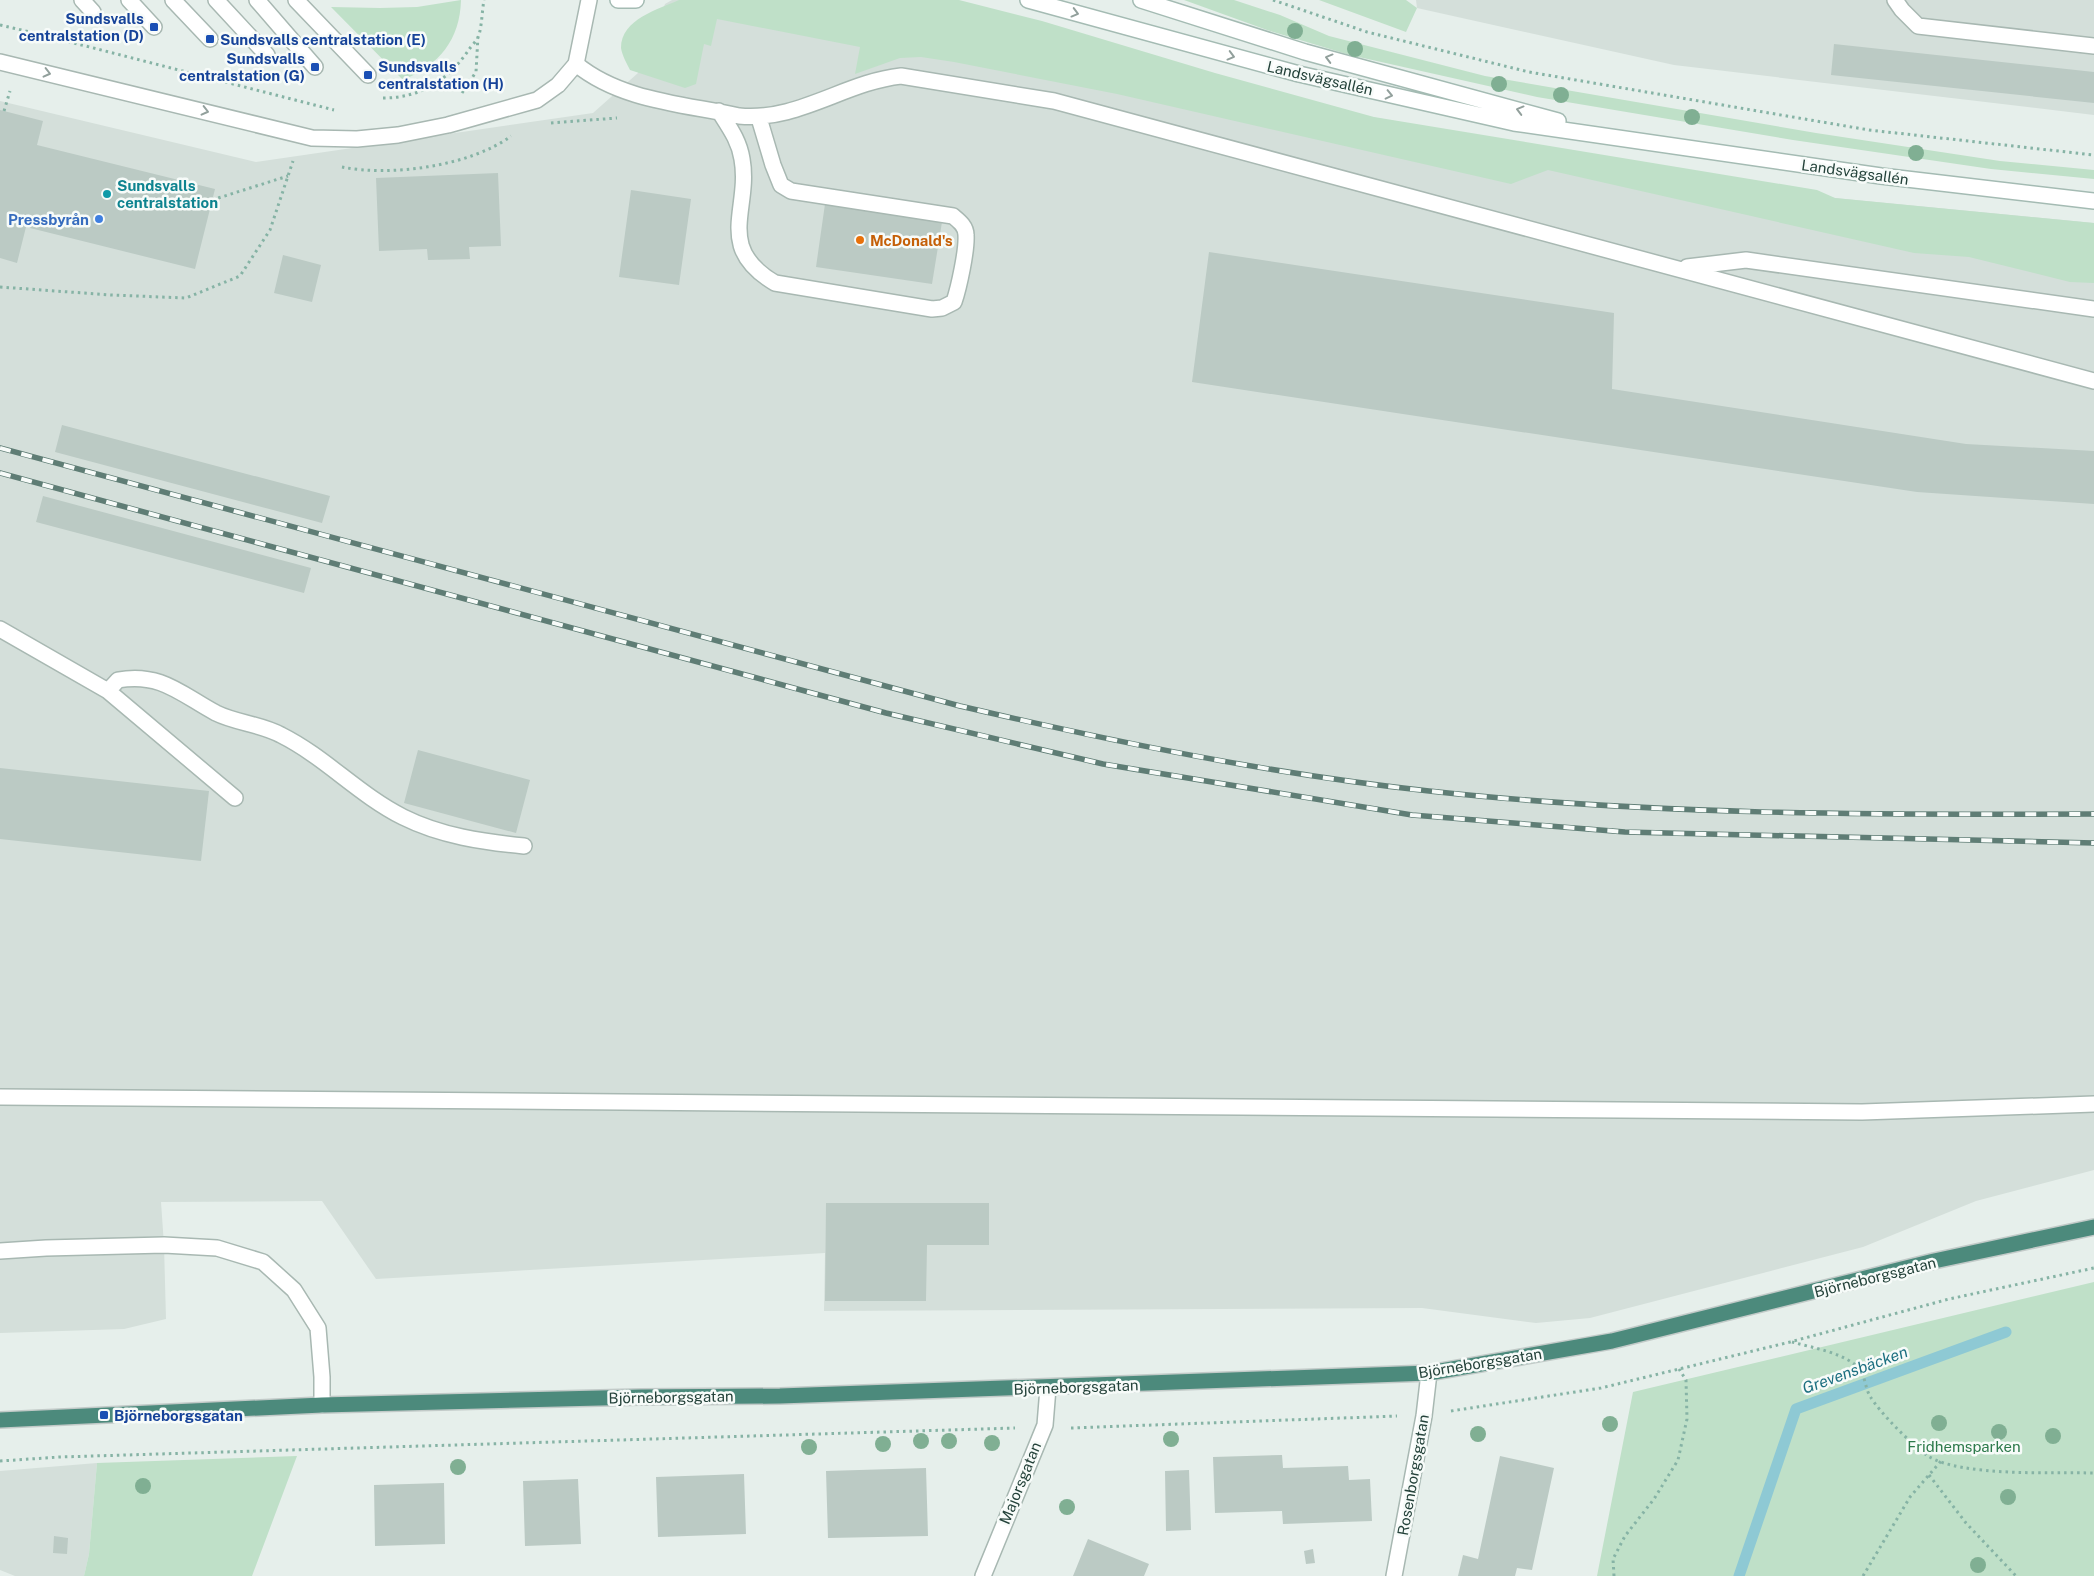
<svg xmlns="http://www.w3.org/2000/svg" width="2094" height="1576" font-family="'Public Sans',sans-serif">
  <rect width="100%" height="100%" fill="#e6efeb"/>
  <path fill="#d4dfda" d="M672 0H817L1052 61 1835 198 2094 223V1170L1976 1201 1863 1247 1590 1318 1536 1323 1422 1308 824 1311 825 1253 376 1279 322 1201 161 1202 164 1245 166 1319 124 1329 0 1333V101L256 162 593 113 638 73 665 4Z
    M1416 0H2094V115L1674 65 1417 8Z
    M97 1463 89 1554 84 1576H15L0 1570V1471Z"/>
  <path fill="#bfe0c8" d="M461 0C460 40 439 65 403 80L331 7 380 8 417 7Z
    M679 0H959L1042 21 1215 73 1374 117 1817 190 1835 198 2094 223V283L2070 282 1969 257 1914 253 1548 170 1511 184 1117 94 954 62 921 57 900 58 855 74 860 47 717 19 711 46 704 44 696 84 685 88 630 70C627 64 622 55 621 48 621 19 659 9 679 0Z
    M1184 0H1234L1280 15 1329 36 1485 76 1816 133 2000 161 2094 170V179L1991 169 1793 140 1537 97 1350 55 1267 30Z
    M1319 0H1406L1417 8 1406 32Z
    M2094 1282V1576H1597L1633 1392Z
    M297 1456 252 1576H84L89 1554 97 1463Z"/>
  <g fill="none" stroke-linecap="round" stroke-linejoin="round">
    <path stroke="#8ec9d4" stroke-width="11" d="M1739 1576 1796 1409 2006 1332"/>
  </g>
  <path fill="#bbcac4" d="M1834 44 2094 72V103L1831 75Z
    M0 110 43 121 37 145 215 189 195 269 26 227 17 263 0 258Z
    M498 173 501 246 469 247 470 259 428 260 427 249 379 251 376 178Z
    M631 190 691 199 679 285 619 277Z
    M825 204 942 222 932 284 816 267Z
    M1209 252 1614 313 1612 389 1966 444 2094 451V504L1917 492 1192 382Z
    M283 255 321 265 312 302 274 293Z
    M62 425 330 496 322 523 55 452Z
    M43 496 311 568 304 593 36 522Z
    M418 750 530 780 516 833 404 803Z
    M0 768 209 791 201 861 0 839Z
    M826 1203H989V1245H927L926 1301H825Z
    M1282 1455 1283 1468 1348 1466 1349 1480 1370 1479 1372 1521 1283 1524 1282 1511 1215 1513 1213 1457Z
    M1500 1456 1554 1468 1532 1570 1517 1568 1515 1576H1458L1463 1555 1478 1559Z
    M926 1468 928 1536 828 1538 826 1471Z
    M1189 1470 1191 1530 1166 1531 1165 1471Z
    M744 1474 746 1534 658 1537 656 1477Z
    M578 1479 581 1544 525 1546 523 1481Z
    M444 1483 445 1544 375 1546 374 1485Z
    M54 1536 68 1538 67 1554 53 1553Z
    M1088 1539 1149 1564 1144 1576H1073Z
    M1313 1549 1315 1563 1306 1564 1304 1551Z"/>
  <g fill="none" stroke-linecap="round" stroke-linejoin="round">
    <defs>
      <path id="service" d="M82 0 93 12
        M129 0 154 27
        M173 0 210 39
        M216 0 267 55
        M257 0 315 67
        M296 0 368 75
        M1895 0 1902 10 1918 26 2094 46
        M576 64C621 101 684 104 739 116 797 122 845 82 901 76L1054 101 2094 381
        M719 111C729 127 739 140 742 159 751 209 714 247 775 283L932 309 942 308 954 302C959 287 967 250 966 235 966 226 959 221 953 216L791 191 781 185 773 165 759 118
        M1687 267 1746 260 2094 309
        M0 629 108 691 235 798
        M108 691 118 680C161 672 182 695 216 713 236 723 261 724 281 735 325 757 359 795 403 817 441 836 483 842 524 846
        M0 1097 1862 1112 2094 1104
        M0 1251 46 1248 164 1245 217 1248 263 1262 294 1290 318 1328 322 1377V1405"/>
      <path id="minor" d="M0 62 312 138 357 139 398 135 448 125 537 100 558 85 576 64 589 0
        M983 1576 1045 1425 1048 1388
        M1394 1576 1424 1416 1429 1373"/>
      <path id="secondary" d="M618 0H636
        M1028 0 1299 74 1514 123 1881 176 2094 201
        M1141 0 1305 52 1558 121"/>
      <path id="trunk" d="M0 1420 322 1405 641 1397 780 1396 1429 1373 1612 1341 1934 1261 2094 1227"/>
    </defs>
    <use href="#service" stroke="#a8b8b2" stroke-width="18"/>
    <use href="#minor" stroke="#a8b8b2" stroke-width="18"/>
    <use href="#secondary" stroke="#a4bbb3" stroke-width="18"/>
    <use href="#trunk" stroke="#c2cac8" stroke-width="18"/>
    <path stroke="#86b3a5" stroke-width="3" stroke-dasharray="2.5 4" stroke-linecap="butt" d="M1273 0 1367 32 1529 72 1869 130 2094 155
      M0 25 39 34
      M37 43 39 34 334 110
      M462 93 476 72 478 36
      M383 98C420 98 447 81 468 51 471 46 477 41 479 35 482 24 482 11 484 0
      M4 111 10 91
      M551 123 617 118
      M342 167C390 177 471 166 511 136
      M212 200 288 176
      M0 287 111 295 186 298 240 276 270 230 293 161
      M1792 1342C1813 1348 1842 1352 1859 1368 1865 1375 1865 1388 1870 1396 1879 1412 1913 1446 1928 1456 1961 1477 2054 1472 2094 1473
      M1451 1411 1601 1388 1790 1342 1949 1299 2094 1268
      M1071 1428 1397 1416
      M0 1461 60 1457 1015 1428
      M1929 1475 1966 1523 2016 1576
      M1614 1576 1613 1559 1625 1536 1654 1499 1678 1460 1687 1419 1686 1380 1679 1369
      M1863 1576 1910 1497 1941 1461"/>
    <use href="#service" stroke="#fff" stroke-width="15"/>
    <use href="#minor" stroke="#fff" stroke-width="15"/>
    <use href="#secondary" stroke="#fff" stroke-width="15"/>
    <use href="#trunk" stroke="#4c8a7c" stroke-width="15"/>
    <defs>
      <path id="rail" d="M0 448 960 706C1115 742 1271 774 1429 791 1650 815 1872 815 2094 814
        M0 473 886 713 1103 764 1412 815 1625 832 2094 843"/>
    </defs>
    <use href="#rail" stroke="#5f7d75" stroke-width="5.5"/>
    <use href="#rail" stroke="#f7fbf9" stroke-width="4" stroke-dasharray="11" stroke-linecap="butt"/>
  </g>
  <g fill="#80af93">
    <circle cx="1295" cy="31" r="8"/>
    <circle cx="1355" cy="49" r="8"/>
    <circle cx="1499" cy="84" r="8"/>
    <circle cx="1561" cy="95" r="8"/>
    <circle cx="1692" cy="117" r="8"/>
    <circle cx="1916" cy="153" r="8"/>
    <circle cx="1939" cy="1423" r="8"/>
    <circle cx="1610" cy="1424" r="8"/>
    <circle cx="1999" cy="1432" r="8"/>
    <circle cx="1478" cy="1434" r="8"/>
    <circle cx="2053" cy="1436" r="8"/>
    <circle cx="1171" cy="1439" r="8"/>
    <circle cx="921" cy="1441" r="8"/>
    <circle cx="949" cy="1441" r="8"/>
    <circle cx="992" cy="1443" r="8"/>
    <circle cx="883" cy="1444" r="8"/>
    <circle cx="809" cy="1447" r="8"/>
    <circle cx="458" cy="1467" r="8"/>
    <circle cx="143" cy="1486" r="8"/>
    <circle cx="2008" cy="1497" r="8"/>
    <circle cx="1067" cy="1507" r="8"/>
    <circle cx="1978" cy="1565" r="8"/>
  </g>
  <defs><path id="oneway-chevron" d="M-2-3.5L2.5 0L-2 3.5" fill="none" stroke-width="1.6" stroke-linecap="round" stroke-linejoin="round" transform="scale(1.25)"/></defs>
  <g stroke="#92a09c">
    <use href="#oneway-chevron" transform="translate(1075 13) rotate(15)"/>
    <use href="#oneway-chevron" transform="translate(1231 56) rotate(15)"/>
    <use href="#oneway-chevron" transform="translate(1329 58) rotate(-165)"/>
    <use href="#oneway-chevron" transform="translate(47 73) rotate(14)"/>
    <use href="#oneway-chevron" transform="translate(1389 95) rotate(13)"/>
    <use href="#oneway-chevron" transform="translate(1520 110) rotate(-165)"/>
    <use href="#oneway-chevron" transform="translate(205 111) rotate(14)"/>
  </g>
  <g fill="#1a4fb4" stroke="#f7fbf9" stroke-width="2">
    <rect x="149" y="22" width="10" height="10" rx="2.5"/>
    <rect x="205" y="34" width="10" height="10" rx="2.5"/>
    <rect x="310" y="62" width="10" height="10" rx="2.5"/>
    <rect x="363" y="70" width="10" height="10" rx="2.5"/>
    <rect x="99" y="1410" width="10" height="10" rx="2.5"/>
  </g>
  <circle fill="#0f9aa8" stroke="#f7fbf9" stroke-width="2" cx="107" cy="194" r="5"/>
  <circle fill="#3f7fe0" stroke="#f7fbf9" stroke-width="2" cx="99" cy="219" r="5"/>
  <circle fill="#e8710a" stroke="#f7fbf9" stroke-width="2" cx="860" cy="240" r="5"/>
  <g text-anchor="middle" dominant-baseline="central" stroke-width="5" stroke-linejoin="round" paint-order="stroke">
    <g font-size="15" font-weight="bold" fill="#164399" stroke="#f7fbf9" text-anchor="start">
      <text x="144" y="18" text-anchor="end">Sundsvalls<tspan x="144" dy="17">centralstation (D)</tspan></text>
      <text x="220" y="39">Sundsvalls centralstation (E)</text>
      <text x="305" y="58" text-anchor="end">Sundsvalls<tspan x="305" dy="17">centralstation (G)</tspan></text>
      <text x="378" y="66">Sundsvalls<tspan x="378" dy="17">centralstation (H)</tspan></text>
      <text x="114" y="1415">Björneborgsgatan</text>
    </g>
    <g font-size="15" fill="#24423a" stroke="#f7fbf9">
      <text transform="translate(1320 78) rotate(13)">Landsvägsallén</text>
      <text transform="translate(1855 172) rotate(8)">Landsvägsallén</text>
      <text transform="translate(1875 1277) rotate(-14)">Björneborgsgatan</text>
      <text transform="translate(1480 1363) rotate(-9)">Björneborgsgatan</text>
      <text transform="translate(1076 1387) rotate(-2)">Björneborgsgatan</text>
      <text transform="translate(671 1397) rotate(-1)">Björneborgsgatan</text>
      <text transform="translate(1413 1475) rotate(-80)">Rosenborgsgatan</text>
      <text transform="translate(1020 1483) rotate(-68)">Majorsgatan</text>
    </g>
    <g font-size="15" font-weight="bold" fill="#0d838f" stroke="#f7fbf9" text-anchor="start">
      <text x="117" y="185">Sundsvalls<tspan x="117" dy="17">centralstation</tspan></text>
    </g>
    <g font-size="15" font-weight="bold" fill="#366cbe" stroke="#f7fbf9" text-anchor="end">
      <text x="89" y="219">Pressbyrån</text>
    </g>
    <g font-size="15" font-weight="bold" fill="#c56008" stroke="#f7fbf9" text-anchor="start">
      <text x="870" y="240">McDonald's</text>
    </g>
    <g font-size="15" fill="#2d7a4b" stroke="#f7fbf9">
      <text x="1964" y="1446">Fridhemsparken</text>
    </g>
    <g font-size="16" font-style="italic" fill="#1c6f80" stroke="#f7fbf9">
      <text transform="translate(1855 1370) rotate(-20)">Grevensbäcken</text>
    </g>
  </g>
</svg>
